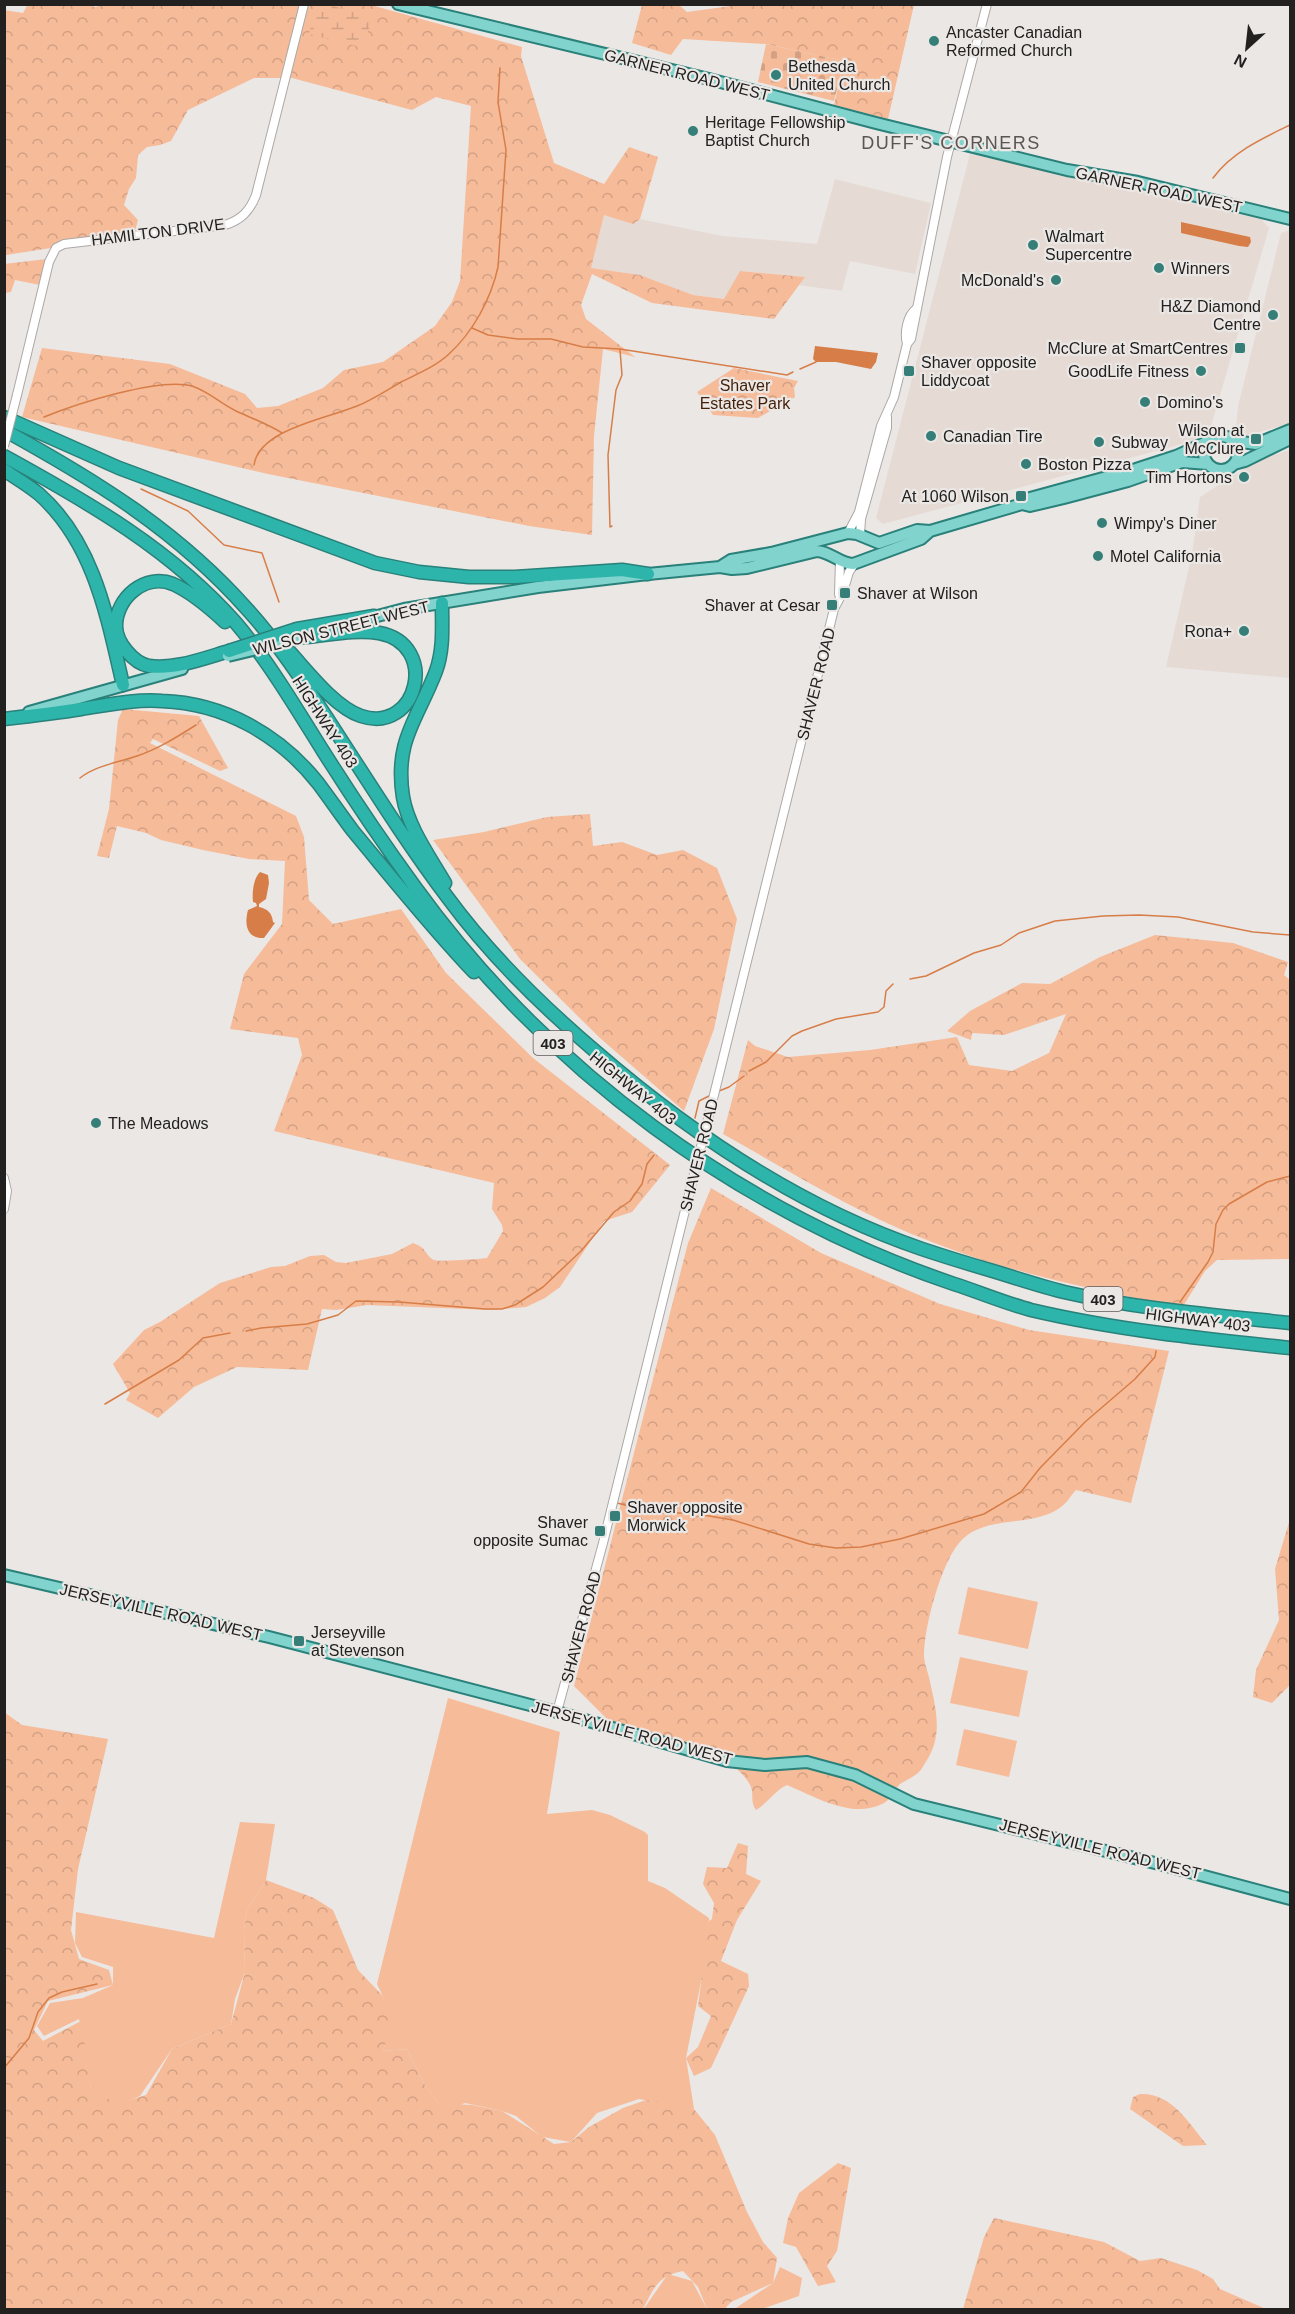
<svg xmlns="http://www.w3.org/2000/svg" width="1295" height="2314" font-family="Arial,sans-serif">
  <defs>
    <pattern id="forest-crowns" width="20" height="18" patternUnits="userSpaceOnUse" patternTransform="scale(1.5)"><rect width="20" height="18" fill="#f6bb99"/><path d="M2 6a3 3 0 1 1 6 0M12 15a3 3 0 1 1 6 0" fill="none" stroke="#d3a084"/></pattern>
    <pattern id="wetland-marsh" width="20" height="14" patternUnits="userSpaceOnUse" patternTransform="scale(1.5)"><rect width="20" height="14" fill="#f6bb99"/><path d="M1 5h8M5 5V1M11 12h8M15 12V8" fill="none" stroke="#d3a084"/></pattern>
    <pattern id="cemetery-stones" width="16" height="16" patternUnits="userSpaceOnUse" patternTransform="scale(1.5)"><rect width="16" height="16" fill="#f6bb99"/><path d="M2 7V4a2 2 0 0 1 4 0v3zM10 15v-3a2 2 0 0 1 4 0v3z" fill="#d3a084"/></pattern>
  </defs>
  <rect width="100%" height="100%" fill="#ebe7e5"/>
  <path fill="#e6dad4" d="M970 154 1261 219 1269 228 1211 426 1197 440 883 524 876 518Z
    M835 179 931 203 915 274 850 261 842 291 798 285 804 277 740 271 725 299 693 295 640 275 590 268 604 214 633 224 640 219 722 236 817 244Z
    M1290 230V423L1246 436 1239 433 1236 426 1238 406 1281 233Z
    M1290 450V678L1166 667 1192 554 1200 497 1259 459Z"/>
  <path fill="#f6bb99" d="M968 1587 1038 1602 1028 1649 958 1634Z
    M960 1657 1028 1671 1019 1717 950 1703Z
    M448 1698 560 1732 547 1814 592 1810 610 1815 645 1832 648 1835V1881L665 1888 709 1918 708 1946 686 2058 694 2109 639 2099 597 2113 571 2142 542 2137 516 2116 502 2111 465 2103 452 2108 438 2103 425 2085 407 2049 383 2051C392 2020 391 2012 377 1984Z
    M964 1729 1017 1741 1009 1777 956 1765Z
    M240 1822 275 1824 266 1880 247 1910 244 1930 245 1972 235 1999 231 2024 172 2049 140 2096 116 2106 91 2089 79 2019 44 2036 37 2026 50 2003 83 1998 113 1985V1967L82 1957 75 1943 76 1912 214 1938Z
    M780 2267 802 2278 799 2296 762 2309 733 2310 773 2283Z
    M668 2274 692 2281 707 2309 643 2310Z"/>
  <path fill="url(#forest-crowns)" d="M28 4H88L95 7 107 4 371 5 522 47 521 56 554 163 604 184 629 147 658 157 640 219 633 224 604 215 591 268 640 275 693 295 724 299 740 271 805 277 774 319 652 303 592 274 581 305 586 319 635 357 603 349 594 436 592 535 529 526 268 474 22 417 42 348 170 364 245 394 257 408 278 406 323 388 344 370 383 362 435 326 452 302 460 281 471 106 436 97 412 110 292 78H254L188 110 171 141 160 145 147 147 138 155 136 178 129 189 124 205 138 220 134 235 6 255 4 10 23 13Z
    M745 4 914 5 888 119 834 105 844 61 766 44 683 39 671 55 632 43 642 5H679L687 12Z
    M47 259 40 285 15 280 11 292 5 293 4 264Z
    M734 368 798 381 794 388 795 397 758 418 713 415 697 392Z
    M123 709 199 716 228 768 220 771 153 739 150 743 296 816 304 837 309 900 333 924 401 909 446 973 533 1058 670 1165 632 1212 604 1221 560 1287 545 1298 526 1307 492 1310 367 1305 336 1310 322 1309 308 1370 237 1367 194 1387 158 1418 126 1400 130 1393 113 1364 144 1330 160 1322 220 1283 271 1267 285 1266 310 1256 324 1255 336 1262 346 1263 392 1254 413 1243C428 1248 425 1256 434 1260 438 1262 481 1259 487 1258L503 1231 502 1225 492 1209 494 1183 274 1131 302 1055 298 1038 230 1029 244 974 282 924 285 861 249 859 203 850 161 840 146 833 117 826 109 858 97 856 109 809 118 720Z
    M590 814 593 846 622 842 657 855 683 850 717 868 737 919 714 1029 684 1111 600 1038 520 959 433 840 484 832 547 817Z
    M1155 935 1233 943 1288 962 1284 975 1290 980V1259L1217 1260 1205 1271 1182 1308C1098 1290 1013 1274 932 1242 858 1214 791 1172 723 1134L748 1040 755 1046 788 1057 870 1050 957 1037 969 1065 1012 1071 1049 1053 1066 1014 1004 1035 972 1033 971 1040 947 1031 970 1011 1022 983 1050 984 1100 957Z
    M711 1188 821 1253 940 1304 1029 1330 1169 1351 1131 1503 1076 1490C1071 1495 1067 1503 1061 1507 1032 1529 984 1513 959 1543 941 1564 924 1627 924 1655 924 1662 927 1670 929 1677 935 1706 944 1733 927 1760 924 1764 922 1769 919 1772 914 1777 906 1780 900 1784 894 1790 890 1801 882 1804 852 1819 815 1797 787 1785 774 1791 768 1803 756 1810 750 1802 754 1796 751 1787 748 1778 732 1764 725 1758L607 1719 574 1686 688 1243Z
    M1290 1519V1685L1272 1703 1253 1697 1256 1670 1279 1620 1275 1569Z
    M4 1712 22 1725 108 1739 78 1869 71 1930 79 1959 109 1970 113 1985 48 2001 34 2030 43 2041 79 2022 82 2025 91 2089 117 2104 146 2095 172 2049 231 2024 245 1972 244 1930 247 1910 266 1880 314 1898 333 1910 358 1970 382 1995 389 2008V2032L383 2051 407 2049 425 2085 438 2103 472 2105 502 2111 554 2144 571 2142 589 2127 623 2108 646 2100 672 2103 694 2109 715 2135 747 2212 763 2242 777 2258 773 2283 731 2302 724 2310 707 2309 698 2287 683 2271C657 2276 654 2288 643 2309H5Z
    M738 1843 748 1846 746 1874 761 1881 737 1920 721 1961 748 1974 749 1986 711 2068 694 2076 686 2058 698 2047 711 2016 698 2006 709 1921 712 1919 714 1903 703 1884 707 1867 727 1868Z
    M1140 2094C1172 2093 1188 2122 1207 2145L1183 2146 1130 2109 1133 2097Z
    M838 2163 851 2168 837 2251 827 2266 836 2282 818 2286 796 2247 783 2243 788 2218 799 2193Z
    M994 2218 1104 2242 1140 2261 1161 2258 1197 2270 1213 2279 1220 2289 1266 2309H963L984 2237Z"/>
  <path fill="url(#wetland-marsh)" d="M316 5H328L372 16 364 48 309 34Z"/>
  <path fill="url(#cemetery-stones)" d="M766 44 844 61 834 101 758 82Z"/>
  <path fill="#d77e48" d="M1181 222 1250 237 1251 242 1248 247 1239 246 1181 233Z
    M815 346 878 353 876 362 871 369 836 362H816L813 359Z
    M260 872 268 875 269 883 266 899 259 904V907C268 909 272 913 273 922L275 923 264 938C247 939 244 925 248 910L257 906 256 903 253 902C252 893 253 879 260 872Z"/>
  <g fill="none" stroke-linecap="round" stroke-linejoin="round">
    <path stroke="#d77e48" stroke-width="1.5" d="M1213 178C1232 152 1263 138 1290 125
      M472 328 488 335 518 339H551L583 347 620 349 787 375 793 372
      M800 369 816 362
      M44 417C76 404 159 377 192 386 208 391 221 404 236 411 251 418 268 424 282 433
      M254 465C259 429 329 418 357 406 372 400 387 390 401 382 417 374 435 367 449 354 473 332 491 299 498 267L506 150 498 102 500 68
      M141 489 188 511 224 545 262 553 279 602
      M612 526 610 527 608 455 616 390 622 375 620 350
      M80 778C97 765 117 763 137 756 158 749 177 737 196 725
      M910 979 926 976 974 953 1001 945 1019 933 1055 921 1103 916 1139 915 1178 917 1253 932 1290 935
      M749 1071 766 1062 792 1036 802 1031 836 1019 878 1012 884 1007 886 991 893 984
      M719 1091 729 1087 744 1076
      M695 1118 699 1101 709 1096
      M1180 1302 1208 1262 1213 1252 1216 1224 1223 1210 1229 1204 1267 1182 1290 1176
      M246 1331 261 1328 307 1324 321 1320 338 1315 356 1301 399 1302 485 1309H502L515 1305 543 1287 581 1251 614 1212 630 1201 642 1184 647 1164 654 1155
      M105 1404 179 1360 203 1338 230 1333
      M617 1503 657 1513H691L733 1520 809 1544 836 1548 861 1547 900 1539 984 1514 1021 1492 1040 1468 1085 1422 1135 1379 1155 1357 1156 1351
      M4 2068 29 2038 38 2012 49 1998 62 1992 97 1984"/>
    <defs>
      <path id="minor" d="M907 344C904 333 907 316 916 309
        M17 395 49 262 56 248 64 244 225 225C241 220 250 211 256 195L304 4
        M848 533 859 512 881 426 894 397 907 344 911 339 947 157 987 4
        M860 535 861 519 887 428V417
        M839 594 840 560
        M710 1111 834 609 843 592 849 572 855 563
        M4 1178 7 1191 4 1209
        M557 1712 603 1543 692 1182"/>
      <path id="major" d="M398 4 709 79 876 123 1067 170 1138 182 1290 219
        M1204 453a17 17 0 1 1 34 0a17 17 0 1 1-34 0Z
        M1234 441 1256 444 1290 430
        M1234 464 1245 461 1290 439
        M1022 504 1030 506 1064 498 1128 481 1182 462 1208 464
        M720 567 731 560 771 553 848 533 857 534 879 543 917 530 930 531 1022 504 1030 498 1136 469 1176 456 1211 440
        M366 619 404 609 538 587 648 574 720 567 732 569 747 568 817 551C831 552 840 564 853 564L921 539 930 531
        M29 712 182 669
        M4 1575 269 1637 557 1712 727 1761 765 1765 807 1762 855 1775 914 1804 1163 1865 1290 1899"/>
      <path id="highway" d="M4 417 119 468 375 563 419 572 469 577H515L622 570 648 574
        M4 430C95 480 178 531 247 609 278 643 304 683 329 721 368 781 405 841 448 898 490 955 541 1005 595 1051 691 1134 801 1208 922 1249 946 1257 969 1264 993 1271 1016 1278 1040 1286 1064 1292 1138 1309 1214 1315 1290 1323
        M4 456C88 502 172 550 236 623 269 662 296 708 323 751 352 797 383 843 415 887 548 1071 739 1211 954 1284 979 1292 1005 1303 1031 1310 1116 1330 1204 1339 1290 1348
        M4 470C16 478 28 485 39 494 94 543 107 616 123 685
        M442 603C442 626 444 649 436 671 418 719 394 740 403 797 408 827 430 857 445 883
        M225 622C210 608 191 592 173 584 146 573 116 597 116 626 116 642 133 663 149 666 174 670 205 658 229 651
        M297 629 374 616
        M287 649C306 669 334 707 361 716 418 735 440 644 379 633 356 629 329 635 306 637
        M4 719C30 716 56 713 81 709 108 705 135 699 162 701 224 703 280 735 318 783 330 799 341 815 353 831 393 879 431 927 474 972"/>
    </defs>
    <use href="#minor" stroke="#aca8a6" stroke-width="10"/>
    <use href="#major" stroke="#29817a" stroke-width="14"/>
    <use href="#highway" stroke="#29817a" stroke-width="15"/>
    <use href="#minor" stroke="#fff" stroke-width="8"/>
    <use href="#major" stroke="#81d3cd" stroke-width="10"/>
    <use href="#highway" stroke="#2db5ab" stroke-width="12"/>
    <defs>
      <path id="minor-bridge" d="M4 446 17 395
        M692 1182 710 1111"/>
      <path id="major-bridge" d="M228 656 306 637"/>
      <path id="highway-bridge" d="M229 651 297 629"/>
    </defs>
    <use href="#minor-bridge" stroke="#aca8a6" stroke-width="10" stroke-linecap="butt"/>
    <use href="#major-bridge" stroke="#29817a" stroke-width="14" stroke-linecap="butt"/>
    <use href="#highway-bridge" stroke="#29817a" stroke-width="15" stroke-linecap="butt"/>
    <use href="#minor-bridge" stroke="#fff" stroke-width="8"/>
    <use href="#major-bridge" stroke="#81d3cd" stroke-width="10"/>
    <use href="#highway-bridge" stroke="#2db5ab" stroke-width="12"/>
  </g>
  <g fill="#367e78" stroke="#ebe7e5" stroke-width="2">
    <circle cx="934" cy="41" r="6"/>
    <circle cx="776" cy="75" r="6"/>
    <circle cx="693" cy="131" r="6"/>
    <circle cx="1033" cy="245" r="6"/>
    <circle cx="1159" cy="268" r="6"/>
    <circle cx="1056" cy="280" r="6"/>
    <circle cx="1273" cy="315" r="6"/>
    <rect x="1234" y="342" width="12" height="12" rx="3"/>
    <rect x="903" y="365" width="12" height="12" rx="3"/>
    <circle cx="1201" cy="371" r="6"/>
    <circle cx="1145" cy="402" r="6"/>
    <circle cx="931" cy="436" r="6"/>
    <rect x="1250" y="433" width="12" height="12" rx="3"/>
    <circle cx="1099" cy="442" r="6"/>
    <circle cx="1026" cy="464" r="6"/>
    <circle cx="1244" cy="477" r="6"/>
    <rect x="1015" y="490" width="12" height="12" rx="3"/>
    <circle cx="1102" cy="523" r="6"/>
    <circle cx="1098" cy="556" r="6"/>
    <rect x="839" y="587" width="12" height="12" rx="3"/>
    <rect x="826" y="599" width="12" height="12" rx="3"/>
    <circle cx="1244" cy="631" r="6"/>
    <circle cx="96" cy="1123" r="6"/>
    <rect x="609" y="1510" width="12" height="12" rx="3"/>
    <rect x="594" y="1525" width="12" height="12" rx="3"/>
    <rect x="293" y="1635" width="12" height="12" rx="3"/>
  </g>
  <g text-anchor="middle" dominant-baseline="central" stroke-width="4.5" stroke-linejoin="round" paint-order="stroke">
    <g fill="#ebe7e5" stroke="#5e5c5b" stroke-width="1.5">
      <rect x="533.5" y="1031" width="39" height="24" rx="4.5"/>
      <rect x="1083.5" y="1287" width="39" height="24" rx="4.5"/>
    </g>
    <g font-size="15" font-weight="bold" fill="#222120">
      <text x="553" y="1043">403</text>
      <text x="1103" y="1299">403</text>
    </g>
    <g font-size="16" fill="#222120" stroke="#ebe7e5" text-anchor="start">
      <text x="946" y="32">Ancaster Canadian<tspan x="946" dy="18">Reformed Church</tspan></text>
      <text x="788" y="66">Bethesda<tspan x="788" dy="18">United Church</tspan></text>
      <text x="705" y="122">Heritage Fellowship<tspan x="705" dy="18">Baptist Church</tspan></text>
      <text x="1045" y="236">Walmart<tspan x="1045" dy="18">Supercentre</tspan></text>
      <text x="1171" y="268">Winners</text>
      <text x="1044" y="280" text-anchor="end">McDonald's</text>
      <text x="1261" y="306" text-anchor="end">H&amp;Z Diamond<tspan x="1261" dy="18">Centre</tspan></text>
      <text x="1228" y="348" text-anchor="end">McClure at SmartCentres</text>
      <text x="921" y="362">Shaver opposite<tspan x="921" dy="18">Liddycoat</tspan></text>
      <text x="1189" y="371" text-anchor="end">GoodLife Fitness</text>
      <text x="1157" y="402">Domino's</text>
      <text x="1244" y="430" text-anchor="end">Wilson at<tspan x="1244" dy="18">McClure</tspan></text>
      <text x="943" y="436">Canadian Tire</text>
      <text x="1111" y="442">Subway</text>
      <text x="1038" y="464">Boston Pizza</text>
      <text x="1232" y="477" text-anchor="end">Tim Hortons</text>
      <text x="1009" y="496" text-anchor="end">At 1060 Wilson</text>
      <text x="1114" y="523">Wimpy's Diner</text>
      <text x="1110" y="556">Motel California</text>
      <text x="857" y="593">Shaver at Wilson</text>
      <text x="820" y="605" text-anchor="end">Shaver at Cesar</text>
      <text x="1232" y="631" text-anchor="end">Rona+</text>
      <text x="108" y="1123">The Meadows</text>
      <text x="627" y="1507">Shaver opposite<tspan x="627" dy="18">Morwick</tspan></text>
      <text x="588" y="1522" text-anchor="end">Shaver<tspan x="588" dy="18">opposite Sumac</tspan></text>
      <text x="311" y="1632">Jerseyville<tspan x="311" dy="18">at Stevenson</tspan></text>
    </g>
    <g font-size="16" fill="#222120" stroke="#ebe7e5">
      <text transform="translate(687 75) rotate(14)">GARNER ROAD WEST</text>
      <text transform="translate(1159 190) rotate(12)">GARNER ROAD WEST</text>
      <text transform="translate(158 232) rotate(-7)">HAMILTON DRIVE</text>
      <text transform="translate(341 628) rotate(-14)">WILSON STREET WEST</text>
      <text transform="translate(816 684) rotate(-76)">SHAVER ROAD</text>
      <text transform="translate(325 722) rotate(57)">HIGHWAY 403</text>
      <text transform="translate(633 1088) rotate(39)">HIGHWAY 403</text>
      <text transform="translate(699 1155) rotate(-76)">SHAVER ROAD</text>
      <text transform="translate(1198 1320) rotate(7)">HIGHWAY 403</text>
      <text transform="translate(161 1612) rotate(13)">JERSEYVILLE ROAD WEST</text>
      <text transform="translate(581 1627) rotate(-75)">SHAVER ROAD</text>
      <text transform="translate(632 1733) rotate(15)">JERSEYVILLE ROAD WEST</text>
      <text transform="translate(1100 1849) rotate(14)">JERSEYVILLE ROAD WEST</text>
    </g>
    <g font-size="16" fill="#421f08" stroke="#ebe7e5">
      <text x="745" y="385">Shaver<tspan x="745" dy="18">Estates Park</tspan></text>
    </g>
    <g font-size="18" letter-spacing="1.5" fill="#595553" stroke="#ebe7e5">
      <text x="951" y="143">DUFF'S CORNERS</text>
    </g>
  </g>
  <rect width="1295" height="2314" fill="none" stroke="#222120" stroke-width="12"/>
  <g transform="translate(1247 48) rotate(207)" stroke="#ebe7e5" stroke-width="4.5" paint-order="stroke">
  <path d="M0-4.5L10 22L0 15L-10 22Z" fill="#222120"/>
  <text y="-9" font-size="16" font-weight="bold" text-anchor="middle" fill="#222120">N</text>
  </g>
</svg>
